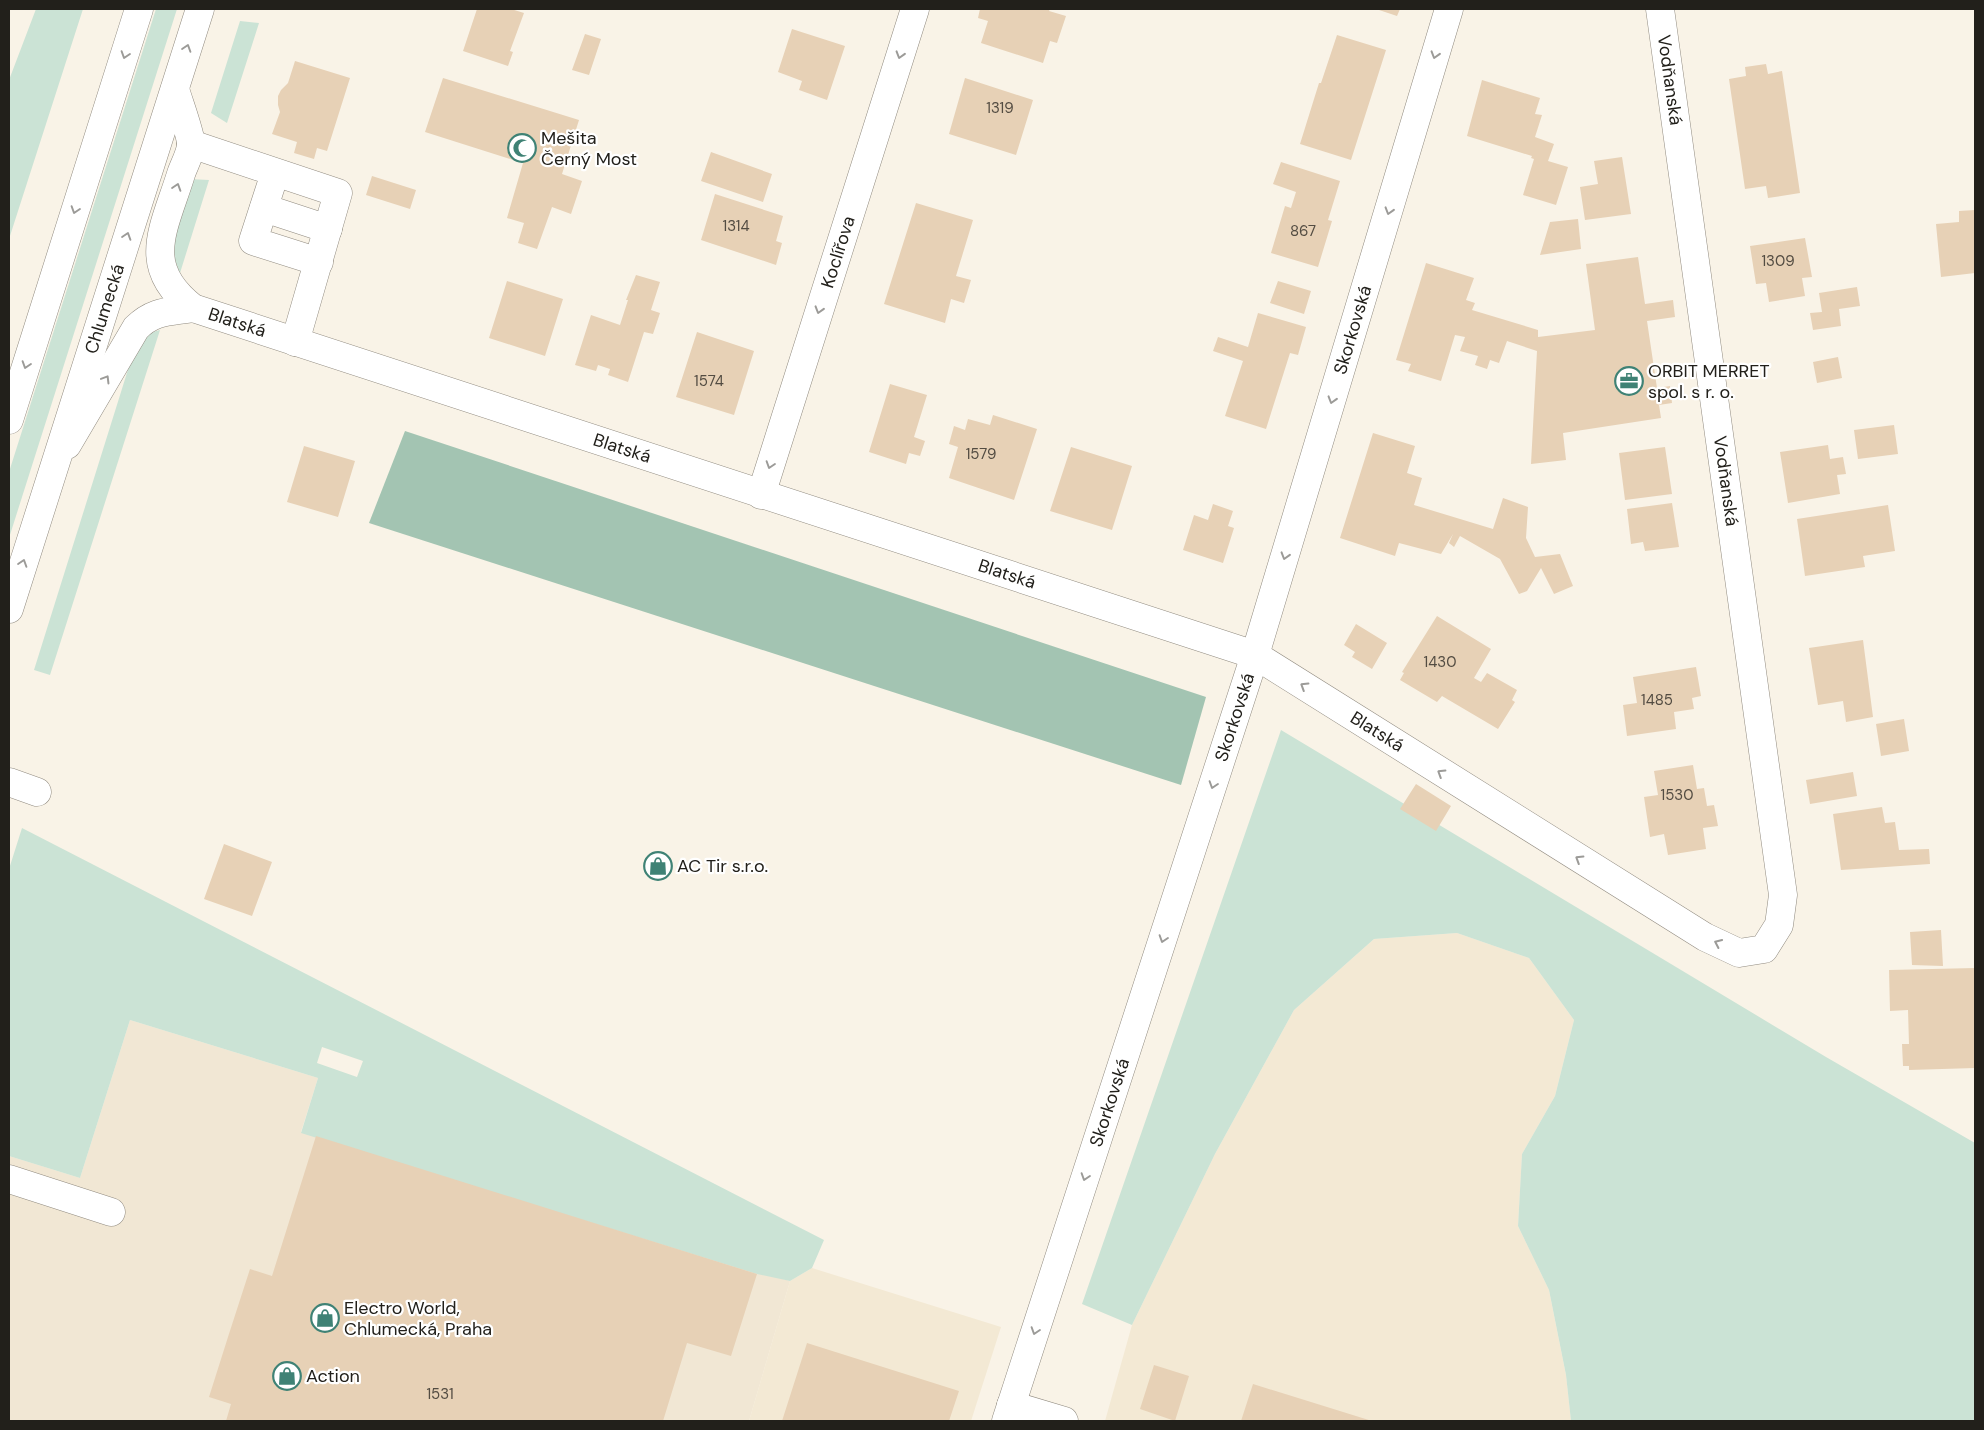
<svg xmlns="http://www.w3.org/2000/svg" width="1984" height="1430" font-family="'DM Sans',sans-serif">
  <rect width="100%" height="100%" fill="#f9f3e7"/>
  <path fill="#f1e7d4" d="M130 1020 318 1078 301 1132 667 1246 790 1281 749 1421H9V1156L80 1178Z"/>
  <path fill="#f3e9d4" d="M1457 933 1529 958 1574 1020 1555 1096 1522 1154 1518 1226 1549 1290 1566 1375 1571 1421H1105L1132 1325 1215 1154 1294 1010 1374 939Z
    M812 1268 1001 1327 971 1421H749L790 1281Z"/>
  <path fill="#cbe3d5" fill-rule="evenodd" d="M36 9H83L9 239V80Z
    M156 9H177L9 538V472Z
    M240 21 259 23 227 123 211 113Z
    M189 179 209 180 180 273C164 242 180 210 189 179Z
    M160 330 50 675 34 670 131 360C137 346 145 333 160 330Z
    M1281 730 1826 1057 1975 1143V1421H1571L1566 1375 1549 1290 1518 1226 1522 1154 1555 1096 1574 1020 1529 958 1457 933 1374 939 1294 1010 1215 1154 1132 1325 1082 1304Z
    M22 828 824 1240 812 1268 790 1281 757 1274 301 1133 318 1078 130 1020 80 1178 9 1156V869ZM322 1047 363 1061 357 1077 317 1063Z"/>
  <path fill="#a3c4b2" d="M405 431 1206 697 1181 785 369 523Z"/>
  <path fill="#e7d1b6" d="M477 9H511L524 13 510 51 513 52 508 66 463 51Z
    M980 9H1050L1049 11 1066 16 1057 43 1050 41 1043 63 981 43 988 21 978 18Z
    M1376 9H1400L1397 16Z
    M792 29 845 46 827 100 799 90 802 81 778 72Z
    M585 34 601 39 589 75 572 70Z
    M1337 35 1386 50 1351 160 1300 144 1319 83H1321Z
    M295 61 350 78 327 151 317 148 314 159 294 153 297 142 272 134 280 112 278 105V96L281 90 288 83Z
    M1766 64 1768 74 1782 71 1800 193 1768 198 1766 186 1745 189 1729 79 1746 76 1745 67Z
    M443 78 579 120 562 174 582 181 571 214 552 207 537 249 518 243 524 223 507 218 523 163 425 132Z
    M965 78 1033 100 1016 155 949 134Z
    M1482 80 1540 98 1535 114 1542 115 1535 137 1554 144 1548 161 1568 167 1556 205 1523 195 1534 159 1531 158 1532 156 1467 136Z
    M711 152 772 174 763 202 701 181Z
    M1622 157 1631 214 1585 220 1580 187 1598 184 1594 161Z
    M1281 162 1340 181 1328 220 1332 221 1318 267 1271 253 1285 206 1291 208 1296 192 1273 184Z
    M372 176 416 190 410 209 366 195Z
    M715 194 783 216 776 241 782 243 776 265 701 240Z
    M916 203 973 220 956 276 971 280 964 303 951 299 945 323 884 304Z
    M1975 210V273L1941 277 1936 224 1959 222V211Z
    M1578 219 1581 249 1540 255 1550 222Z
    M1805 238 1812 277 1802 278 1805 296 1769 302 1766 283 1756 284 1750 246Z
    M1638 257 1645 304 1673 300 1675 317 1647 321 1657 388 1670 386 1672 403 1659 405 1661 418 1563 433 1566 460 1531 464 1537 351 1507 341 1499 363 1490 360 1487 369 1475 365 1478 356 1460 351 1465 337 1455 335 1441 381 1408 371 1411 364 1396 360 1426 263 1474 278 1466 300 1475 303 1472 310 1538 330V337L1595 330 1586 264Z
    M636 275 660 282 651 310 660 313 653 334 644 332 628 382 608 375 610 369 598 365 596 371 575 365 591 315 620 325 628 300H626Z
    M507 281 563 299 545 356 489 338Z
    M1278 281 1311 291 1304 314 1270 303Z
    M1857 287 1860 306 1839 309 1841 326 1813 330 1810 313 1822 312 1819 293Z
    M1258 313 1306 327 1298 355 1290 353 1266 429 1225 416 1243 361 1213 351 1218 337 1248 347Z
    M697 332 754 351 734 415 676 397Z
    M1838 357 1842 378 1817 383 1813 362Z
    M890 384 927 395 914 437 925 441 920 456 909 453 906 464 869 452Z
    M993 415 1037 429 1014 500 949 478 958 447 949 444 954 426 965 430 968 419 990 425Z
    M1894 425 1898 454 1858 459 1854 430Z
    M1373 433 1415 446 1407 473 1422 478 1414 505 1493 529 1503 498 1528 507 1526 538 1535 557 1560 554 1573 586 1554 594 1541 568 1527 591 1519 594 1500 559 1460 536 1454 547 1449 543 1453 534 1441 554 1399 543 1395 556 1340 538Z
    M1828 445 1830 459 1843 457 1846 474 1837 475 1840 494 1788 503 1780 452Z
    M304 446 355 461 338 517 287 502Z
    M1071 447 1132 466 1112 530 1050 511Z
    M1665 447 1672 494 1625 500 1619 453Z
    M1672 503 1679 547 1645 551 1643 542 1631 544 1627 509Z
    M1213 504 1233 511 1228 526 1234 528 1223 563 1183 550 1194 515 1208 520Z
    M1888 505 1895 551 1863 556 1865 567 1805 576 1797 519Z
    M1437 616 1491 649 1474 678 1481 682 1487 673 1517 690 1512 700 1515 702 1498 729 1442 696 1437 702 1400 680 1404 673 1402 672Z
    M1356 624 1387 643 1372 669 1352 657 1355 652 1344 645Z
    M1863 640 1873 717 1846 722 1843 701 1818 705 1809 648Z
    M1696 667 1701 696 1692 698 1694 709 1674 712 1676 729 1627 736 1623 705 1637 703 1633 677Z
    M1904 719 1909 751 1881 756 1876 724Z
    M1693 765 1697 789 1704 788 1707 806 1714 805 1718 826 1703 828 1706 849 1668 855 1664 834 1650 837 1644 797 1658 795 1654 771Z
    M1853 772 1857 796 1810 804 1806 780Z
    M1416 784 1451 806 1436 831 1400 809Z
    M1882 807 1885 823 1895 822 1899 850 1929 849 1930 864 1841 870 1833 814Z
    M224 844 272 862 252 916 204 899Z
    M1941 930 1943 966 1912 965 1910 932Z
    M1975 968V1068L1909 1070V1066H1903L1902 1044H1909L1908 1010 1890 1011 1889 970Z
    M316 1136 757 1274 731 1356 687 1343 663 1421H226L231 1404 209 1397 228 1337 250 1269 272 1276Z
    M807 1343 959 1391 949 1421H782Z
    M1154 1365 1189 1376 1175 1421 1140 1409Z
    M1253 1384 1372 1421H1241Z"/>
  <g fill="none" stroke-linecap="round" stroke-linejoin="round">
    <defs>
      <g id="minor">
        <path id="s1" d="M175 89C178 100 191 135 191 144 191 153 184 165 181 174 164 229 139 266 193 308L1255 655 1705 937 1739 953 1764 949 1779 925 1783 895 1660 9"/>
        <path d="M191 144 338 193 295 342"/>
        <path d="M275 173 253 241 319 262"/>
        <path d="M264 208 328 229"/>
        <path d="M67 445 136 328C154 310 170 312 193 308"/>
        <path id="s2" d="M761 495 915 9"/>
        <path d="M9 782 37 792"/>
        <path d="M9 1179 111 1212"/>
        <path d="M1011 1405 1064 1421"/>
        <path id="s3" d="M1006 1421 1255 655 1449 9"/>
      </g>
      <g id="major">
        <path d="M9 420 139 9"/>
        <path id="s4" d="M9 609 200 9"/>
      </g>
    </defs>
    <use href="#minor" stroke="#918b80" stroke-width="29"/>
    <use href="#major" stroke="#918b80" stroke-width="29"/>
    <use href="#minor" stroke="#fff" stroke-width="28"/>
    <use href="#major" stroke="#fff" stroke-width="28"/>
  </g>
  <defs><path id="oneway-chevron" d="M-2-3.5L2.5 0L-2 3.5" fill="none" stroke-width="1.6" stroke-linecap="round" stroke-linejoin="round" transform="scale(1.25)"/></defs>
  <g stroke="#9c9b98">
    <use href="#oneway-chevron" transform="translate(187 48) rotate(-72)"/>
    <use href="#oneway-chevron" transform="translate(125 55) rotate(108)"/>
    <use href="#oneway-chevron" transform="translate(900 55) rotate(107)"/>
    <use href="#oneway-chevron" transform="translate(1435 55) rotate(107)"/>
    <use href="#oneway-chevron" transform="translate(177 187) rotate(-72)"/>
    <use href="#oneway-chevron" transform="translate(75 210) rotate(108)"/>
    <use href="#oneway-chevron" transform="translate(1389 211) rotate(107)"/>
    <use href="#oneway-chevron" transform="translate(127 236) rotate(-72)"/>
    <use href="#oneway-chevron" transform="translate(819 310) rotate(107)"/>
    <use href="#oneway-chevron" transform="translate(26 365) rotate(108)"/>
    <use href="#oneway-chevron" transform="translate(106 379) rotate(-59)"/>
    <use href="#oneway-chevron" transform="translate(1332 400) rotate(107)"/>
    <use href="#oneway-chevron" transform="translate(770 465) rotate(108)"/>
    <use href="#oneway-chevron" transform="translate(1285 556) rotate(107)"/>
    <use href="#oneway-chevron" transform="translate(23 563) rotate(-72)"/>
    <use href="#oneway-chevron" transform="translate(1304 686) rotate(-148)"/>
    <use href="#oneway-chevron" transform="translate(1441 773) rotate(-148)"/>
    <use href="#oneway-chevron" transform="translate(1213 785) rotate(108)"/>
    <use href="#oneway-chevron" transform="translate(1579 859) rotate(-148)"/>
    <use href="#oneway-chevron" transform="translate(1163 939) rotate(108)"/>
    <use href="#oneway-chevron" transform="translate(1718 943) rotate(-155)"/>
    <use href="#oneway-chevron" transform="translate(1085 1177) rotate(108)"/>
    <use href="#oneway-chevron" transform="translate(1035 1331) rotate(108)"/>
  </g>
  <defs>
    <symbol id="mosque-ring" viewBox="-11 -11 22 22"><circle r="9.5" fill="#fff" stroke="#3f8275" stroke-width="1.5"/><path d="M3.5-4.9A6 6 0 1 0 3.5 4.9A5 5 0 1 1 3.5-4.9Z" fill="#3f8275"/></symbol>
    <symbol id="office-ring" viewBox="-11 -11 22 22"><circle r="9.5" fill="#fff" stroke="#3f8275" stroke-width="1.5"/><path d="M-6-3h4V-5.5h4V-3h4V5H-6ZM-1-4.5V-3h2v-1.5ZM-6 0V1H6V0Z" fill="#3f8275"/></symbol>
    <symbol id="shop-ring" viewBox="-11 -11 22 22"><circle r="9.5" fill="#fff" stroke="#3f8275" stroke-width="1.5"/><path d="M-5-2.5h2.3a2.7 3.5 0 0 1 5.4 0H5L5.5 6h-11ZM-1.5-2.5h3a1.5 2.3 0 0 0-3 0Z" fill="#3f8275"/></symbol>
  </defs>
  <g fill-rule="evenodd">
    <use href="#mosque-ring" x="506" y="132" width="32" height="32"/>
    <use href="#office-ring" x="1613" y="365" width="32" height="32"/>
    <use href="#shop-ring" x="642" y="850" width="32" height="32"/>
    <use href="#shop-ring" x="309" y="1302" width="32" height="32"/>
    <use href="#shop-ring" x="271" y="1360" width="32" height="32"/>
  </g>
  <g text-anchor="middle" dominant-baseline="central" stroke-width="4.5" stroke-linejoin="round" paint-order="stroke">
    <g font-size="15" fill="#534c42">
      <text x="1000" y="108">1319</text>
      <text x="736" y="226">1314</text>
      <text x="1303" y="231">867</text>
      <text x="1778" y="261">1309</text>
      <text x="709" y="381">1574</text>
      <text x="981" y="454">1579</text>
      <text x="1440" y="662">1430</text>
      <text x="1657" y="700">1485</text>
      <text x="1677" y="795">1530</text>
      <text x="440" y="1394">1531</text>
    </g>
    <g font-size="18" fill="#22201b" stroke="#fff">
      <text transform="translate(1670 80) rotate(82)">Vodňanská</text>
      <text stroke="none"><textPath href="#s2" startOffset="255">Koclířova</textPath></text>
      <text stroke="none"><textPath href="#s4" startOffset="315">Chlumecká</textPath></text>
      <text stroke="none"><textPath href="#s1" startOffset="284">Blatská</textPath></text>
      <text stroke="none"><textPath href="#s3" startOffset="1145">Skorkovská</textPath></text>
      <text stroke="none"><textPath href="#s1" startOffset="689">Blatská</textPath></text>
      <text transform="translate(1726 481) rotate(82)">Vodňanská</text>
      <text stroke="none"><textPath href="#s1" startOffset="1094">Blatská</textPath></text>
      <text stroke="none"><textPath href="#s3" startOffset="740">Skorkovská</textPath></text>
      <text stroke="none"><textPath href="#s1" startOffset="1499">Blatská</textPath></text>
      <text stroke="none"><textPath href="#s3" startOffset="335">Skorkovská</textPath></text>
    </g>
    <g font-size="18" fill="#22201b" stroke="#fff" text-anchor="start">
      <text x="541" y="138">Mešita<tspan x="541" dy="21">Černý Most</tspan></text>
      <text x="1648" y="371">ORBIT MERRET<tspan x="1648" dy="21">spol. s r. o.</tspan></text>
      <text x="677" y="866">AC Tir s.r.o.</text>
      <text x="344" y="1308">Electro World,<tspan x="344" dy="21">Chlumecká, Praha</tspan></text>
      <text x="306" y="1376">Action</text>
    </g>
  </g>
  <rect width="1984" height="1430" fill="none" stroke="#22201b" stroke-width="20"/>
</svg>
